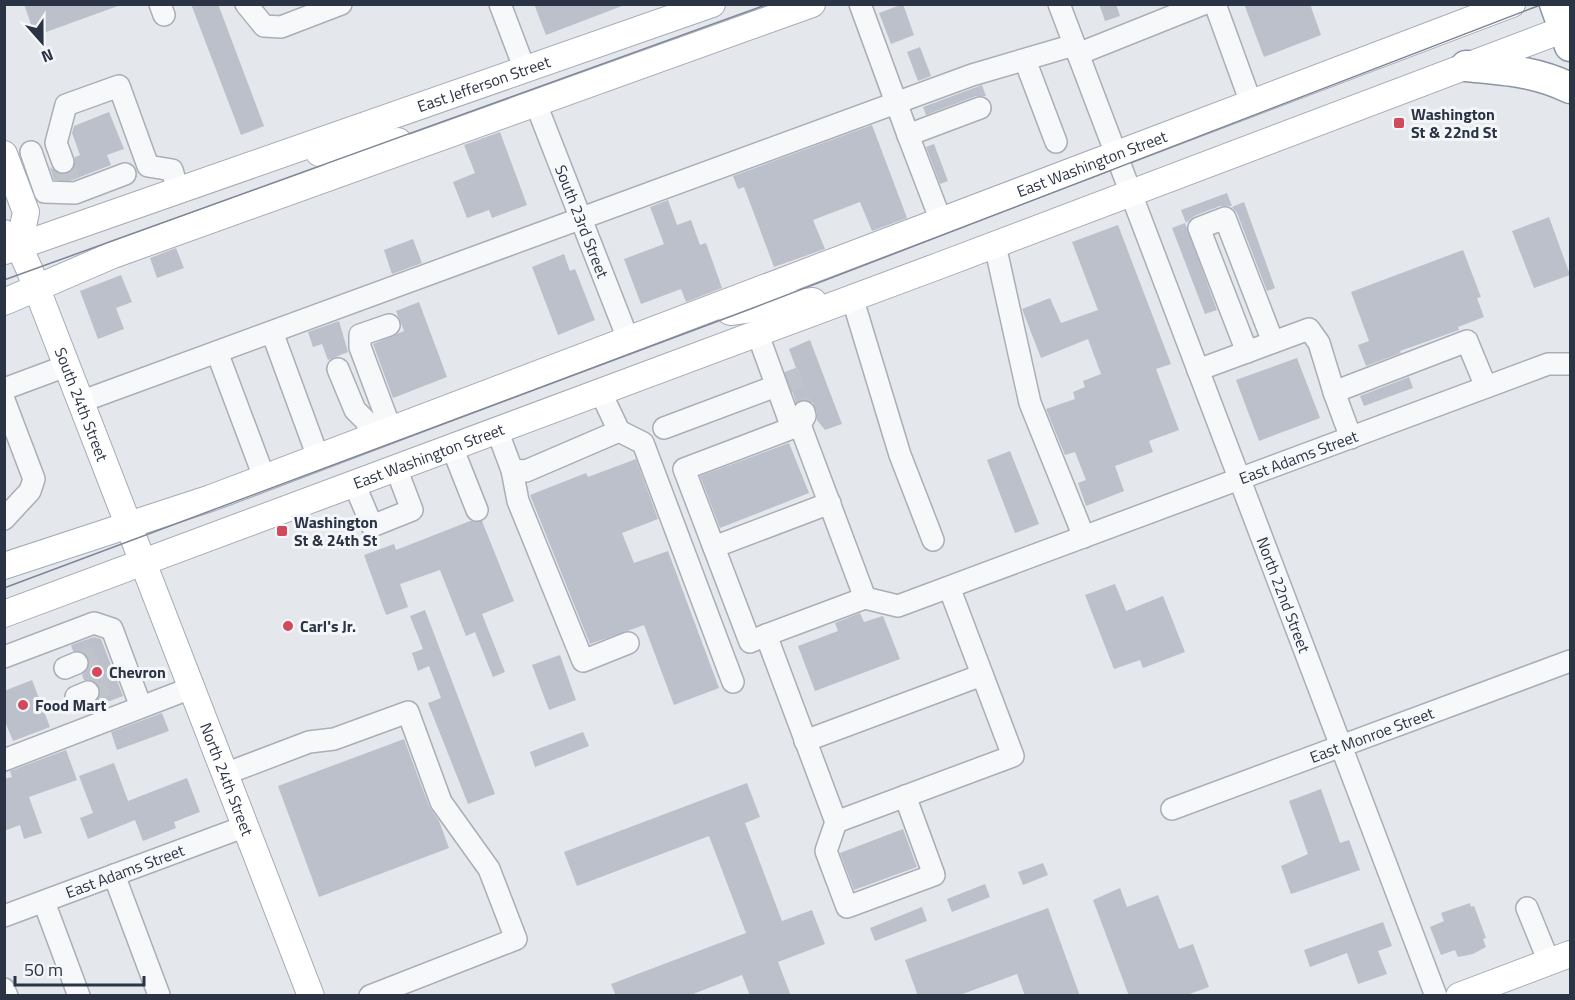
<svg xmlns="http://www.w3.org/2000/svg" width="1575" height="1000" font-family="'Titillium Web',sans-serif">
  <rect width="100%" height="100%" fill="#e4e7ec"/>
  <path fill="#bbc0ca" d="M24 4H117L118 6 35 36Z
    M191 4H218L264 126 241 135Z
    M534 4H621L622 6 546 35Z
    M903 4 914 35 891 44 879 13Z
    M1099 4H1116L1120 16 1105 21Z
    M1244 4H1310L1321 35 1264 57Z
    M920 47 931 76 918 81 907 52Z
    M982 85 986 96H976L926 115 923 107Z
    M109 112 124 149 107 155 111 165 72 180H54L50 167 60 174H68L75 165V157L80 155 72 133 74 126Z
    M872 125 907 218 872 231 860 202 813 220 825 249 774 267 744 187 738 189 733 176Z
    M500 132 527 205 492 218 489 210 467 218 453 182 475 173 464 145Z
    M934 144 948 181 940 184 926 147Z
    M1227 193 1232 206H1220L1194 216 1186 223 1181 210Z
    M668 200 677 225 691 220 700 245 706 243 722 288 686 302 681 289 641 304 624 259 664 244 650 207Z
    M1244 202 1275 288 1267 291 1237 213 1232 207Z
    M1549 217 1570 275 1534 288 1512 231Z
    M1185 223 1217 310 1205 314 1172 228Z
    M1118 225 1171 364 1156 369 1179 430 1149 441 1153 452 1115 466 1124 491 1086 506 1078 483 1086 480 1075 452 1065 455 1046 409 1075 399 1073 392 1085 387 1083 381 1101 374 1088 339 1041 358 1022 309 1050 298 1061 323 1098 310 1072 242Z
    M413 239 422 263 392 274 384 250Z
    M176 248 184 268 157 278 150 258Z
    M1463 250 1481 297 1477 298 1484 317 1458 327 1459 330 1400 351 1401 353 1366 366 1358 345 1369 341 1351 292Z
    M564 254 570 271 575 269 595 320 558 335 532 267Z
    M121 275 132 302 116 308 124 329 98 339 80 291Z
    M419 302 447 377 393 398 373 344 404 331 396 311Z
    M339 321 348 352 328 360 322 344 313 347 308 332Z
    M810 340 842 424 825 430 817 420V413L813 403 807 400 796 402 785 372 796 368 789 349Z
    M1297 358 1320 418 1259 441 1236 380Z
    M1409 377 1413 388 1364 406 1360 396Z
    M789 443 809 493 720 528 700 476Z
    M1010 451 1039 524 1015 533 987 460Z
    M636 459 658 519 622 533 634 563 668 551 719 688 674 705 644 625 590 644 530 495 586 473 588 477Z
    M470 521H482L514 601 482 614 505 672 493 677 475 632 466 636 440 570 400 584 408 607 386 615 364 555 394 544 396 550Z
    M1115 584 1126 611 1163 596 1185 652 1143 668 1140 660 1114 669 1085 595Z
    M425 610 495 794 468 804 428 703 441 698 429 666 418 671 412 653 423 649 410 616Z
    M860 613 864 622 883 616 900 659 815 691 798 646 838 631 835 623Z
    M94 637 101 639 123 696 94 707 93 704 100 694V688L95 682 84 680 82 675 87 670 89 659 84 653 73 651 71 645Z
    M560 655 576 700 549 710 532 665Z
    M32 680 50 727 13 741 4 719V691Z
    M162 713 169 731 117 750 111 732Z
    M583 732 589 746 535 767 530 752Z
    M404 739 429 806 439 821 449 848 319 897 278 786Z
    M66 750 77 780 29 797 42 833 24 839 20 825 4 831V779L12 777 10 771Z
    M114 763 128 801 187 778 200 812 174 822 176 828 143 841 135 820 88 839 80 818 93 813 79 776Z
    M747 783 760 817 745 823 782 921 812 910 825 944 778 962 791 996H750L742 975 688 996H616L611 984 746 933 709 836 577 886 564 852Z
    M1321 789 1340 843 1349 840 1360 870 1291 894 1281 866 1308 854 1289 801Z
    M903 829 917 867 854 890 840 853Z
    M1043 863 1048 875 1023 885 1018 872Z
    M985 884 990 897 952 912 947 899Z
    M1120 888 1127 907 1158 895 1179 949 1193 944 1209 987 1184 996H1129L1093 900Z
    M1470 903 1471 907 1474 906 1486 938 1483 939 1486 947 1473 954 1458 957 1455 950 1441 955 1430 927 1444 921 1441 913Z
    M922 907 927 921 875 941 870 928Z
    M1048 908 1080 996H1025L1017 974 957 996H918L905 960Z
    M1383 922 1392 946 1378 951 1387 974 1358 984 1347 953 1310 967 1304 950Z"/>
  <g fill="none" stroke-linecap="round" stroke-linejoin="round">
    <path stroke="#bfc3cb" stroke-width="21" stroke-dasharray="21 10" stroke-linecap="butt" d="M63 162 70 181
      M788 371 804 412
      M77 663 106 652
      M88 692 117 681"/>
    <defs>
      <g id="minor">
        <path d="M160 4 164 15"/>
        <path d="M246 4 264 26 281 27 341 4"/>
        <path d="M500 4 525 70"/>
        <path d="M860 4 908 135"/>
        <path id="s1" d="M1059 4 1436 996"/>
        <path d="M1215 4 1251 103"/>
        <path d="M1078 54 1203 4"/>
        <path d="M1025 60 1056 142"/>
        <path id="s2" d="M536 104 628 339"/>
        <path d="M31 152 45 192 75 193 125 174"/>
        <path d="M63 162 56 143 66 105 119 86 148 166 172 170 178 190"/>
        <path d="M941 221 908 135 980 108"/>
        <path d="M995 245 1030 403 1084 537"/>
        <path d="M852 297 900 455 933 540"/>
        <path d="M389 325 360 335V347L391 430"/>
        <path d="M272 332 318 457"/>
        <path d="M757 332 792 428"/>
        <path d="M217 352 264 477"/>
        <path d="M1247 352 1199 228 1225 218 1273 342"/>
        <path d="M338 369 355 410 366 421 372 437"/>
        <path d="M1198 370 1309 329 1319 343 1334 392"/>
        <path d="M4 389 66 366"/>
        <path d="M4 400 34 479 30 491 4 519"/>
        <path d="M80 402 972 75 1074 45"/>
        <path d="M800 425 865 598"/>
        <path d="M664 428 776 386"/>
        <path d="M497 430 512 470 526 471 619 431 600 391"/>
        <path d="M619 431 643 443 733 682"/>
        <path d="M1351 438 1334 392 1467 341 1486 387"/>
        <path d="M452 447 477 510"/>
        <path d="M512 470 518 501 583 661 628 643"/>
        <path d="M354 483 372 526 412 510 396 468"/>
        <path d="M714 547 830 503"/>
        <path id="s3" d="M949 587 1013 756 836 822 766 635 865 598 898 606 1548 364H1570"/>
        <path d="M766 635 750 642 684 469 800 425 805 416 804 412"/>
        <path d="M4 657 94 623 112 629 141 707"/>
        <path d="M65 668 77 663"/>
        <path d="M76 697 88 692"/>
        <path d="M805 741 982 675"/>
        <path d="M4 760 191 688"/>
        <path d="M225 774 309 742 334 739 408 712 441 802 489 869 516 939 370 996"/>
        <path id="s4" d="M1172 809 1570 661"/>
        <path d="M836 822 826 851 847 907 934 875 905 796"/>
        <path d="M114 875 159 995"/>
        <path d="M44 902 79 996"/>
        <path d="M1527 908 1549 962"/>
        <path id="s5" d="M4 916 246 826"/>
        <path d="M4 989 7 996"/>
      </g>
      <g id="major">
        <path d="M319 153 398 141"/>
        <path d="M4 154 26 212 19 246"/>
        <path id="s6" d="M4 233 19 246 30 271 311 996"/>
        <path id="s7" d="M5 251 712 4"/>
        <path d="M4 302 113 255 812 4"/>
        <path d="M730 312 813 301"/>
        <path id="s8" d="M4 566 211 498 1512 4"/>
        <path id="s9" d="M4 614 941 265 1570 27"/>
        <path d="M1459 996 1570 954"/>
      </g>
      <path id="highway" d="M1555 4 1570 46
        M1466 66C1505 70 1535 71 1570 88"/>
    </defs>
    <use href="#minor" stroke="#a9aeb7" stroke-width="24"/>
    <use href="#major" stroke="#a3abb8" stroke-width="28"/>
    <use href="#highway" stroke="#8b94a3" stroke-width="33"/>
    <use href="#minor" stroke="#f7f8fa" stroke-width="21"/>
    <use href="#major" stroke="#fff" stroke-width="26"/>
    <use href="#highway" stroke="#fff" stroke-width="30"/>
    <path stroke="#7d8696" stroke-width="1.5" d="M4 280 768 4
      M4 588 753 308 1543 4"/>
  </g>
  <g fill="#d1495b" stroke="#f4f6f9" stroke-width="2">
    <rect x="1393" y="117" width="12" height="12" rx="3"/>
    <rect x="276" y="525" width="12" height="12" rx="3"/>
    <circle cx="288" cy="626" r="6"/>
    <circle cx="97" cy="672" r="6"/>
    <circle cx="23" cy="705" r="6"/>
  </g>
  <g text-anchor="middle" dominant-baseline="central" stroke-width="6" stroke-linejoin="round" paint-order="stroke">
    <g font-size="16" fill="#2b3445" stroke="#f4f6f9">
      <text stroke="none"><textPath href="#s7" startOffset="507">East Jefferson Street</textPath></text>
      <text stroke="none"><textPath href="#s8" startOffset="1160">East Washington Street</textPath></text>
      <text stroke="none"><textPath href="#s2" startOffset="126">South 23rd Street</textPath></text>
      <text stroke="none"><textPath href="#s6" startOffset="190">South 24th Street</textPath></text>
      <text stroke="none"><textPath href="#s9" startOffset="453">East Washington Street</textPath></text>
      <text stroke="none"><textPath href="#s3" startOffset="1136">East Adams Street</textPath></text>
      <text stroke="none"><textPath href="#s1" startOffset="632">North 22nd Street</textPath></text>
      <text stroke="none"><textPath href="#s4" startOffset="213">East Monroe Street</textPath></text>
      <text stroke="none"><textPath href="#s6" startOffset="592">North 24th Street</textPath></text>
      <text stroke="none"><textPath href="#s5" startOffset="129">East Adams Street</textPath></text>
    </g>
    <g font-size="16" font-weight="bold" fill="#2b3445" stroke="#f4f6f9" text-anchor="start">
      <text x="1411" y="114">Washington<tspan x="1411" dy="18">St &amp; 22nd St</tspan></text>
      <text x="294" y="522">Washington<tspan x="294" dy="18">St &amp; 24th St</tspan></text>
      <text x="300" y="626">Carl's Jr.</text>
      <text x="109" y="672">Chevron</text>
      <text x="35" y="705">Food Mart</text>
    </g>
  </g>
  <rect width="1575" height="1000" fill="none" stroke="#2b3445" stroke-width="12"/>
  <g transform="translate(42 42) rotate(159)" stroke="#f4f6f9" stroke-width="4.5" paint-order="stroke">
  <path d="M0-4.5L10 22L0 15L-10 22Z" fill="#2b3445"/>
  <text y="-9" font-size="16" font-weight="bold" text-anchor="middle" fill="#2b3445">N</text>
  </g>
  <path d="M15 976v9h129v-9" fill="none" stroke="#2b3445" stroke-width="3"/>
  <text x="24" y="976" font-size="18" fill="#2b3445" stroke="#f4f6f9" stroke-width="4.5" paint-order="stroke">50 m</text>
</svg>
